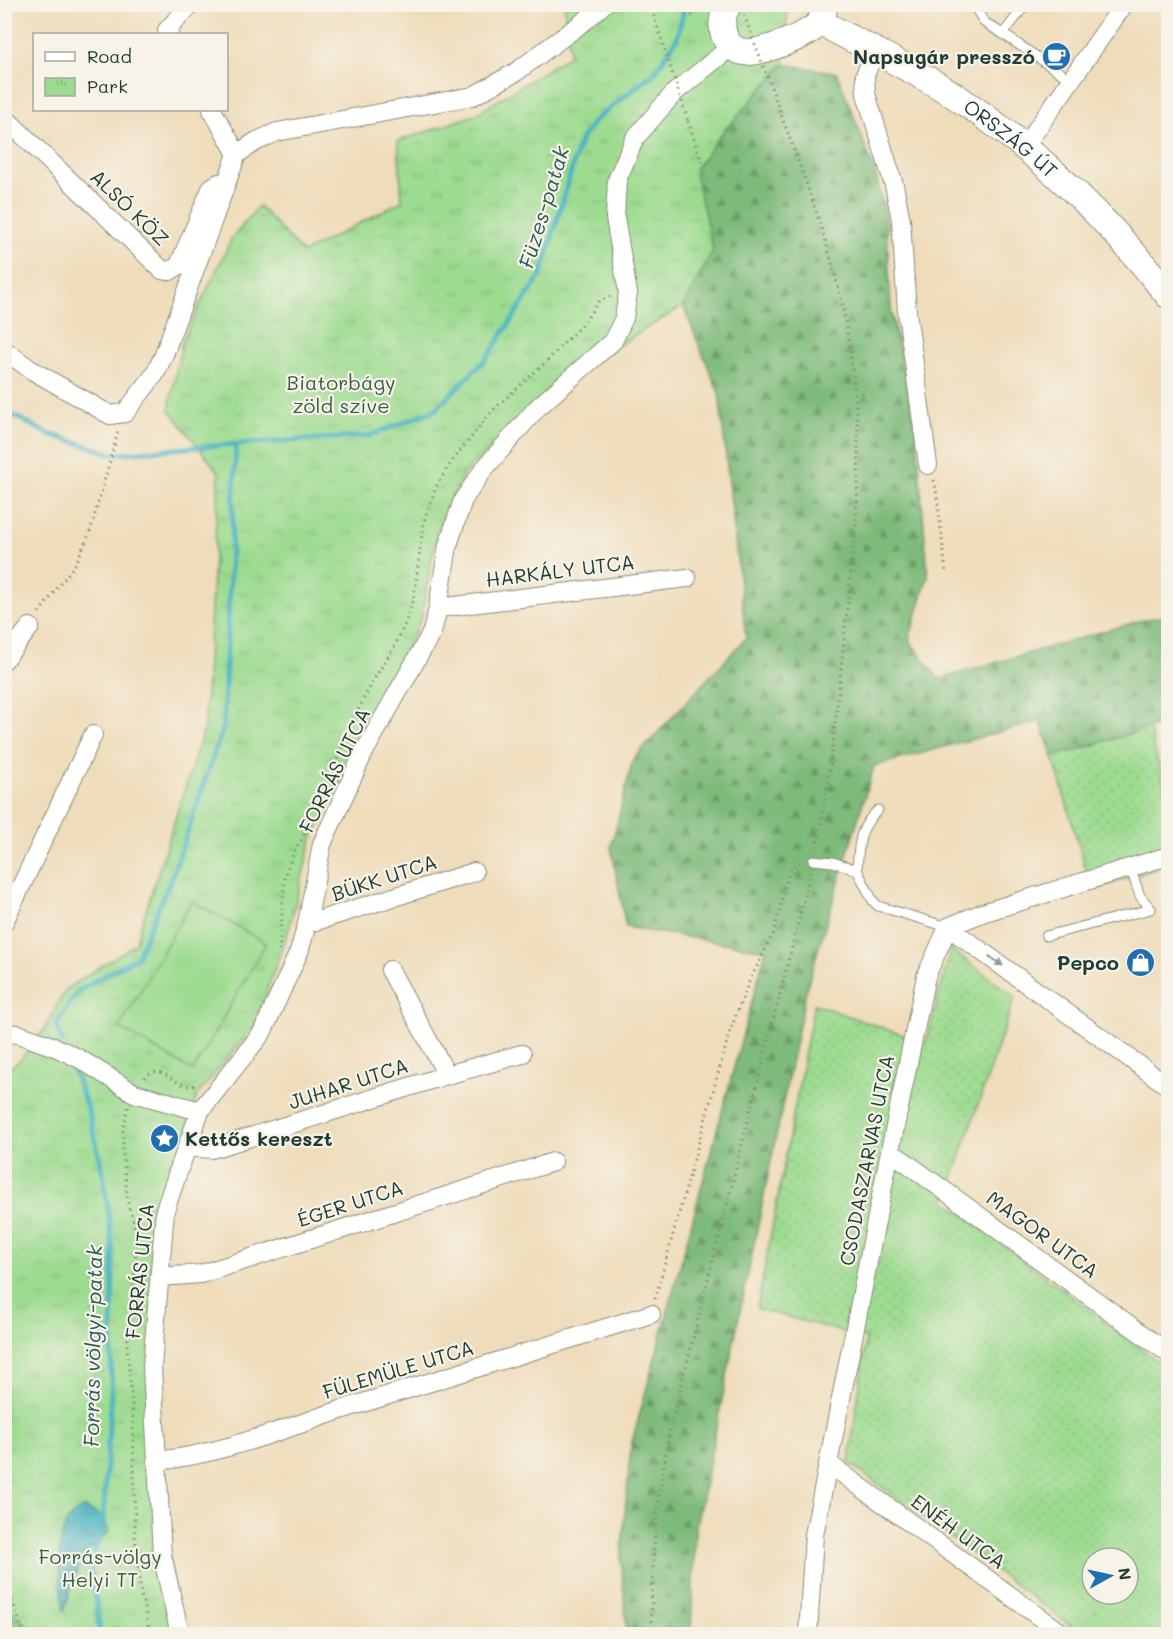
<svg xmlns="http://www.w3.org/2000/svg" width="1173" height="1639" font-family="Mali,sans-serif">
  <defs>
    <pattern id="grass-dots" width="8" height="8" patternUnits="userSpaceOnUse" patternTransform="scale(1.5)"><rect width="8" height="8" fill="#9ddb90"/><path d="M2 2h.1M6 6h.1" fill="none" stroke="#87bd7d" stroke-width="1.8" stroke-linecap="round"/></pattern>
    <pattern id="forest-firs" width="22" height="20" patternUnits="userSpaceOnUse" patternTransform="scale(1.5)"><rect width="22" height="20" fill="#7ebb7a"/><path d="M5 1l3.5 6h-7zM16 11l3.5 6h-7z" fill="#679965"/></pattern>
    <pattern id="park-tufts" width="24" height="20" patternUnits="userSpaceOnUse" patternTransform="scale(1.5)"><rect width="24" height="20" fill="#9ddb90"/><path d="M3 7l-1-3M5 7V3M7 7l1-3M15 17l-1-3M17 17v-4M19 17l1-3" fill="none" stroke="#87bd7d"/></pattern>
    <pattern id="water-ripples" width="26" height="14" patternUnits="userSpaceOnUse" patternTransform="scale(1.5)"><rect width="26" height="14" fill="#47b3c3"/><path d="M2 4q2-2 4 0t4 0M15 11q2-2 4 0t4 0" fill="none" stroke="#3b939f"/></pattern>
  </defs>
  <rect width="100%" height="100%" fill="#f7f3e8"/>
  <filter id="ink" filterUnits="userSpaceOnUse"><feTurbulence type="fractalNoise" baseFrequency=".0167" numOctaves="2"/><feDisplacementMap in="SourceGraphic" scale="12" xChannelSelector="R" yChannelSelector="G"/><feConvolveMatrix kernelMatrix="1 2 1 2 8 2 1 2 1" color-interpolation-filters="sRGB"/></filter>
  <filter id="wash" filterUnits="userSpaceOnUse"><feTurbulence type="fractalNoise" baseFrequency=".008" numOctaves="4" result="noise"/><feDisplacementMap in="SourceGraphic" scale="24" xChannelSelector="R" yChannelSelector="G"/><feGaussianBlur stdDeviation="1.35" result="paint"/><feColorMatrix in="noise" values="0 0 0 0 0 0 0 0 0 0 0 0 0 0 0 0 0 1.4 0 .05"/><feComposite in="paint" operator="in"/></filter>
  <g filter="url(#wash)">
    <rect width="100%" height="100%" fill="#efdcba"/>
    <path fill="url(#grass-dots)" stroke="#5e8c62" stroke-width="1.5" fill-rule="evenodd" d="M1149 728 1168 800V865L1092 890 1053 757Z
      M951 949 1015 997 945 1201 1168 1369V1634H1082L849 1463 866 1338 757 1309 814 1004 926 1043ZM1092 1558H1128V1594H1092Z"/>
    <path fill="url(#forest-firs)" stroke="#4e7c57" stroke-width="1.5" d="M784 64 837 73 874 169 886 217 891 311 916 428 928 576 909 640 939 679 1139 621 1168 615V722L1053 757 1040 721 874 766 807 986 695 1531 691 1634H627L621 1558 631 1446 766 950 626 927 611 847 633 759 746 638 719 393 683 306 713 250 694 170 722 133Z
      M4 1602 6 1608 39 1634H5Z"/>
    <path fill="url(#park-tufts)" stroke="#5e8c62" stroke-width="1.5" d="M564 5H788L784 64 722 133 694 170 713 250 683 306 571 375 464 473 437 530 421 619 312 839 288 932 253 1028 197 1095 165 1210 156 1461 180 1634H39L6 1608 5 1602 4 1073 21 1059 44 1030 66 989 135 944 204 729 219 473 169 409 182 342 232 238 259 206 303 253 402 201 398 141 475 115 570 55Z"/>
    <path fill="#9ddb90" stroke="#5e8c62" stroke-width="1.5" d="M192 901 266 943 193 1071 119 1028Z"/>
    <path fill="url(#water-ripples)" stroke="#33787c" stroke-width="1.5" d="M83 1508 104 1517 109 1532 81 1557 64 1611C61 1586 53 1538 71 1517 74 1514 79 1511 83 1508Z"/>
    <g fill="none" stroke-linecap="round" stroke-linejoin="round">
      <path stroke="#47b3c3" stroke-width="5" d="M4 410 46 433 113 454 236 444 369 436 435 410 487 358 541 275 580 141 594 121 655 72 677 38 685 4
        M62 1041 56 1025 78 991 137 957 173 874 223 728 236 444
        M70 1061 88 1110 103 1172 113 1251 111 1394 103 1521
        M99 1536 91 1566 100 1634"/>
    </g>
  </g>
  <g filter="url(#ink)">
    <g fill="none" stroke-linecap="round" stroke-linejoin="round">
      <defs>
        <path id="lane" d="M973 4 984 22 1003 34
          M1026 4 1003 34 1071 80
          M813 860 833 862 857 870 873 901 878 906 948 927
          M857 870C859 844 858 829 878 810
          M1046 936 1151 909 1140 896 1130 867"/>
        <path id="street" d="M169 34 167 30 191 4
          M875 52 865 75 866 94 894 185 901 220 907 312 928 465
          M212 110 237 154
          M4 117 162 270 170 271 179 265 208 196 212 187 219 183
          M1025 146 1124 4
          M4 350 30 369 110 415 125 413 155 374 163 357 237 154 257 141 277 132 473 96 516 72 586 20 604 4
          M438 608 687 578
          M4 660 30 627
          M4 922 93 735
          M307 924 474 872
          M948 927 1168 1086
          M390 970 447 1075
          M4 1033 18 1034 55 1047 80 1059 134 1093 200 1111
          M187 1147 212 1149 447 1075 522 1054
          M890 1151 1168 1353
          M159 1277 201 1274 553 1162
          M156 1461C224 1454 285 1428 350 1407 450 1376 551 1345 651 1314
          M829 1464 1063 1634
          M180 1634 162 1555 152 1367 165 1210 178 1172 200 1111 262 1033 299 952 307 924 322 844 364 752 432 632 438 608 448 545 463 500 484 469 537 408 613 341 624 318 628 293 615 218 617 180 635 138 674 93 732 46
          M808 1634 814 1535 890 1151 926 976 948 927 982 913 1168 856"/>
        <g id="secondary">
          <path d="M729 4C717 21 721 49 745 52 760 54 810 35 819 23 823 18 824 11 824 5"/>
          <path id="s1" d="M820 22C864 46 910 67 952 94 1036 149 1106 216 1168 295"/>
        </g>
      </defs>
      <use href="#lane" stroke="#878c77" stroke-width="11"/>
      <use href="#street" stroke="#878c77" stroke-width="20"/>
      <use href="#secondary" stroke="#878c77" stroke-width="28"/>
      <path stroke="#878c77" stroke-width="3" stroke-dasharray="1.5 4.5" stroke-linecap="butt" d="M657 4 693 16 701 4
        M767 76C794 153 827 229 843 309 853 366 860 424 858 481 856 537 848 593 843 649 836 715 830 782 816 847
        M688 121 707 179
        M934 480 936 488 946 572
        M39 613 76 563 90 532 118 432
        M324 793 352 722 374 679 394 647 406 622 414 595 424 521 436 487 450 464 492 411 551 357 585 321 598 302 611 296
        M279 951 285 875 294 852 312 821
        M144 1078C164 1059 174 1092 197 1085
        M128 1107 123 1130V1154L128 1205 134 1222 136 1242 133 1307 127 1344 133 1418 135 1537 141 1594 150 1634
        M655 1299 730 1031 748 984 774 932 788 875 795 864 800 862
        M4 1578 24 1634
        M652 1634C650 1567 657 1501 669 1434L811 871"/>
      <use href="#lane" stroke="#fff" stroke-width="9"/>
      <use href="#street" stroke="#fff" stroke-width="18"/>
      <use href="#secondary" stroke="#fff" stroke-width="26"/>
      <path stroke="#878c77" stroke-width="3" stroke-dasharray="1.5 4.5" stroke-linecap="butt" d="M650 4 688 121
        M740 4 767 76"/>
    </g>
    <defs><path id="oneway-solid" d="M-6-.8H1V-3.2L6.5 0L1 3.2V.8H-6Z" transform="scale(1.5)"/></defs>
    <use fill="#8f9e9a" href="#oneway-solid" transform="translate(996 961) rotate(35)"/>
  </g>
  <defs>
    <symbol id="cafe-disc" viewBox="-11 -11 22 22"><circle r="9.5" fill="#1f6fb2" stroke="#f7f3e8"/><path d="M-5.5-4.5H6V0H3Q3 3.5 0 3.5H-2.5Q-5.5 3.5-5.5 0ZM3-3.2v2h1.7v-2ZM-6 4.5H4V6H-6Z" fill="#fff"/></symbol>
    <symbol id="shop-disc" viewBox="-11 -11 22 22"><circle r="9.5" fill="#1f6fb2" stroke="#f7f3e8"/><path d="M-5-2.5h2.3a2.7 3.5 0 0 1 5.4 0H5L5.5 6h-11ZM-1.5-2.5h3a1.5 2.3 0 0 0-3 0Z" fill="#fff"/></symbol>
    <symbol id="sight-disc" viewBox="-11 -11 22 22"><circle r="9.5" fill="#1f6fb2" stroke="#f7f3e8"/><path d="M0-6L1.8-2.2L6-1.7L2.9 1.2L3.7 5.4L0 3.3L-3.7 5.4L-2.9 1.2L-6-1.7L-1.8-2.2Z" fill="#fff"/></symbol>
  </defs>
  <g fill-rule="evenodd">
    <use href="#cafe-disc" x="1040" y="40" width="33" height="33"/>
    <use href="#shop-disc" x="1124" y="946" width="33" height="33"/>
    <use href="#sight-disc" x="148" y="1122" width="33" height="33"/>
  </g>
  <g text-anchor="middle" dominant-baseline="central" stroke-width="4.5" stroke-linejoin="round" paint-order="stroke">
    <g font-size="20" font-weight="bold" fill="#1f3d34" stroke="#f7f3e8" text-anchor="end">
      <text x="1035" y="56">Napsugár presszó</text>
      <text x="1119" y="962">Pepco</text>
      <text x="185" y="1138" text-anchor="start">Kettős kereszt</text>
    </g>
    <g font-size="20" fill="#1f3d34" stroke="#f7f3e8">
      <text stroke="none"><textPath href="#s1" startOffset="224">ORSZÁG ÚT</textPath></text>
      <text transform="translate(130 207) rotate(44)">ALSÓ KÖZ</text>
      <text transform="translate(560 570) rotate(-7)">HARKÁLY UTCA</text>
      <text transform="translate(334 770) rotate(-64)">FORRÁS UTCA</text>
      <text transform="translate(384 877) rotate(-18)">BÜKK UTCA</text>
      <text transform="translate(348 1083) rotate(-18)">JUHAR UTCA</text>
      <text transform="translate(866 1160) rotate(-79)">CSODASZARVAS UTCA</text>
      <text transform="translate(350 1203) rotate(-18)">ÉGER UTCA</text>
      <text transform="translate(1043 1234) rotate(36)">MAGOR UTCA</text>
      <text transform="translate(139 1271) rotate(-84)">FORRÁS UTCA</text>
      <text transform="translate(398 1369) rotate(-17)">FÜLEMÜLE UTCA</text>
      <text transform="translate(959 1531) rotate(36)">ENÉH UTCA</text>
    </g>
    <g font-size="20" fill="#385d46" stroke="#f7f3e8">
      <text x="341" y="382">Biatorbágy<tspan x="341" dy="23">zöld szíve</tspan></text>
      <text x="100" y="1556">Forrás-völgy<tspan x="100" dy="23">Helyi TT</tspan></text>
    </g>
    <g font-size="21" font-style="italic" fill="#295a58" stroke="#f7f3e8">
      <text transform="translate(543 207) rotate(-73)">Füzes-patak</text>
      <text transform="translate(92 1346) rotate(-89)">Forrás völgyi-patak</text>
    </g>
  </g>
  <rect width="1173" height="1639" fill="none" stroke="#f7f3e8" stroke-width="24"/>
  <rect x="33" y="33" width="195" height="78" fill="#f7f3e8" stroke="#a1aaa0" stroke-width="1.5"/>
  <rect x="45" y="52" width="30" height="9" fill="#ffffff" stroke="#a1aaa0" stroke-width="1.5"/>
  <text x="87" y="63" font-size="18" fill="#1f3d34">Road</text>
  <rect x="45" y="78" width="30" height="18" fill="url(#park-tufts)" stroke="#a1aaa0" stroke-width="1.5"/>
  <text x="87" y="93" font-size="18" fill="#1f3d34">Park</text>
  <g transform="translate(1110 1576) rotate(82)"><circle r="28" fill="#f7f3e8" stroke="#a1aaa0" stroke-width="1.5"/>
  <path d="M0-4.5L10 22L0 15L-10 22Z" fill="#1f6fb2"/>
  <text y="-9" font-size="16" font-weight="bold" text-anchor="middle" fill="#1f3d34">N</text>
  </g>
</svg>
